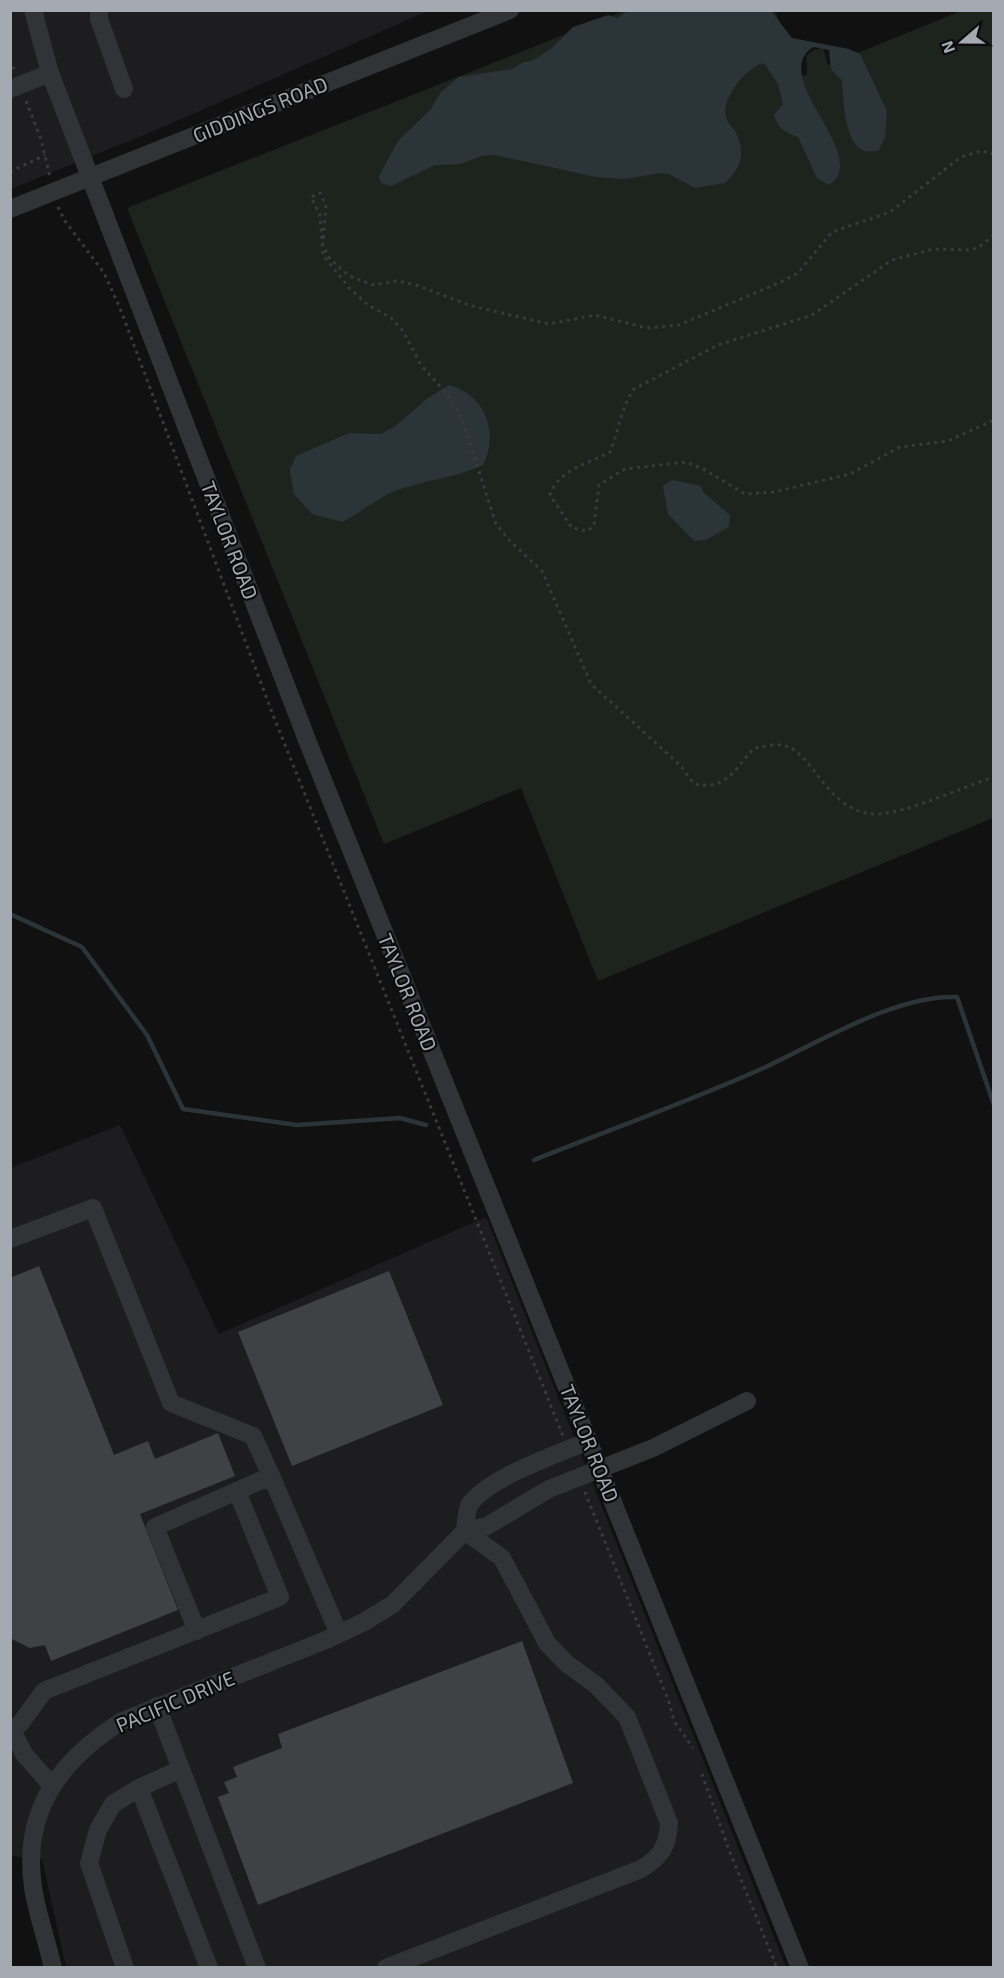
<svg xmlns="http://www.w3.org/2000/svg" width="1004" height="1978" font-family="'Exo 2',sans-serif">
  <rect width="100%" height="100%" fill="#111112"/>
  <path fill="#1d1d1f" d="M11 11H428L156 130 11 189Z
    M120 1125 219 1334 486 1217 786 1967H66L42 1859 11 1856V1168Z"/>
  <path fill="#1d241d" d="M624 11H775L802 76 807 74 806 56 814 50 823 48 828 65 961 11H993V818L598 981 521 788 384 844 127 208Z"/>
  <path fill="#2b3539" d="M628 11H771L792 38 849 49 860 54 887 111 885 137 879 150C844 162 844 103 842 81L831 69 829 50 813 47C767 78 873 155 829 185L817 178 798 137C786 133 777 128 774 115L783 104 778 84 764 63C747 66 720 100 726 117 727 123 734 128 736 133 746 154 741 168 725 183L695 188 669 174 661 173 625 179 596 177 495 155 481 156 461 164 435 165 391 186 381 183 379 176 398 141 431 109 441 92 459 77 512 69 522 63 534 60 552 48 573 27 608 15 617 18Z
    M449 385C486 395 499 433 483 465 455 478 424 480 395 491 381 496 358 514 343 522L312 514 294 494 290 470 296 456 349 433 381 434 394 427 428 398Z
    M672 480 701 486 703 492 730 515 729 527 706 540 694 541 668 514 663 486Z"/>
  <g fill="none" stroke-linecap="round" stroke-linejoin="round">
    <path stroke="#2b3539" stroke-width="4.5" d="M10 914 82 947 147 1035 183 1109 297 1125 400 1118 426 1125
      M534 1160C609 1130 685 1103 759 1070 815 1045 895 994 957 997L994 1105"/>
  </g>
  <path fill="#404145" d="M39 1266 114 1455 148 1441 155 1459 218 1433 235 1476 140 1514 178 1610 51 1661 45 1645 30 1648 10 1638V1278Z
    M389 1271 443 1405 292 1466 238 1332Z
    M522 1641 573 1783 258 1905 218 1797 229 1793 224 1782 237 1777 233 1767 282 1748 278 1734Z"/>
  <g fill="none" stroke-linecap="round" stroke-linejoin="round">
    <path stroke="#383a3d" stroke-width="3" stroke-dasharray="3 4.5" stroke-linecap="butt" d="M10 60 14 69
      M26 101 41 139 50 177
      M994 154 981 151 961 157 890 212 832 232 798 273 781 282 679 325 647 328 595 315 549 324 472 306 416 285 397 281 373 285 349 276 330 259 323 245 326 205 320 193 311 197 320 215 323 255 350 289 368 305 391 318 403 331 421 365 446 393 460 413 496 524 510 541 542 571 591 684 681 766 694 784C726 791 734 770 754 748 763 747 773 744 781 745 813 747 826 816 879 814 906 813 966 786 994 777
      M10 172 45 155
      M58 207 65 221 104 273 120 308 273 715 563 1436
      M994 235 979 247 971 250 933 249 892 260 812 315 718 345 634 389C621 407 619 431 610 452 588 464 559 469 550 495L572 528 588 531 594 525 599 485 625 469 686 462 705 470 745 494 774 492 850 474 900 447 948 441 994 420
      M585 1492 669 1702 674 1721 693 1748
      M702 1774 729 1850 777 1968"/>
    <path stroke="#323336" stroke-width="18" d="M33 10 50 73 309 745 800 1968
      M99 10V19L124 89
      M10 89 50 73
      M10 209 510 10
      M10 1239 93 1208 171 1403 253 1436 273 1480
      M465 1531C466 1524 466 1510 470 1504 488 1478 559 1453 589 1441
      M197 1631 155 1527 262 1480H273L339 1634
      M157 1706 257 1968
      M12 1730 24 1754 52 1786
      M10 1731 20 1724 44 1691 280 1597 237 1491
      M181 1769 139 1788 209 1968
      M53 1968C47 1941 37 1914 33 1887 22 1811 60 1760 122 1721L326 1640 364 1622 393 1604 465 1531 487 1526 549 1489 653 1448 747 1401
      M125 1968 89 1863 98 1830 113 1804 139 1788
      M386 1968 641 1869C661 1857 668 1846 669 1823L627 1717 596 1685 566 1663 547 1643 502 1558 465 1531"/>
  </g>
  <g text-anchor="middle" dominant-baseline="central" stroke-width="4.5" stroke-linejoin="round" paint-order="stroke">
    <g font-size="20" fill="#a3aab1" stroke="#0c0c0d">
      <text transform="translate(260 109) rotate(-22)">GIDDINGS ROAD</text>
      <text transform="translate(230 540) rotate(69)">TAYLOR ROAD</text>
      <text transform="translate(408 992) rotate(68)">TAYLOR ROAD</text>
      <text transform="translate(590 1443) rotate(68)">TAYLOR ROAD</text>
      <text transform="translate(175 1701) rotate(-23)">PACIFIC DRIVE</text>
    </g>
  </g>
  <rect width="1004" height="1978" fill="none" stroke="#a3aab1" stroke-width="24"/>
  <g transform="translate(962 42) rotate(250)" stroke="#0c0c0d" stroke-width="4.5" paint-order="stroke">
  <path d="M0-4.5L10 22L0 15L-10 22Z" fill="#a3aab1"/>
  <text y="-9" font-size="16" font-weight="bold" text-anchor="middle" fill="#a3aab1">N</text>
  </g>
</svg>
